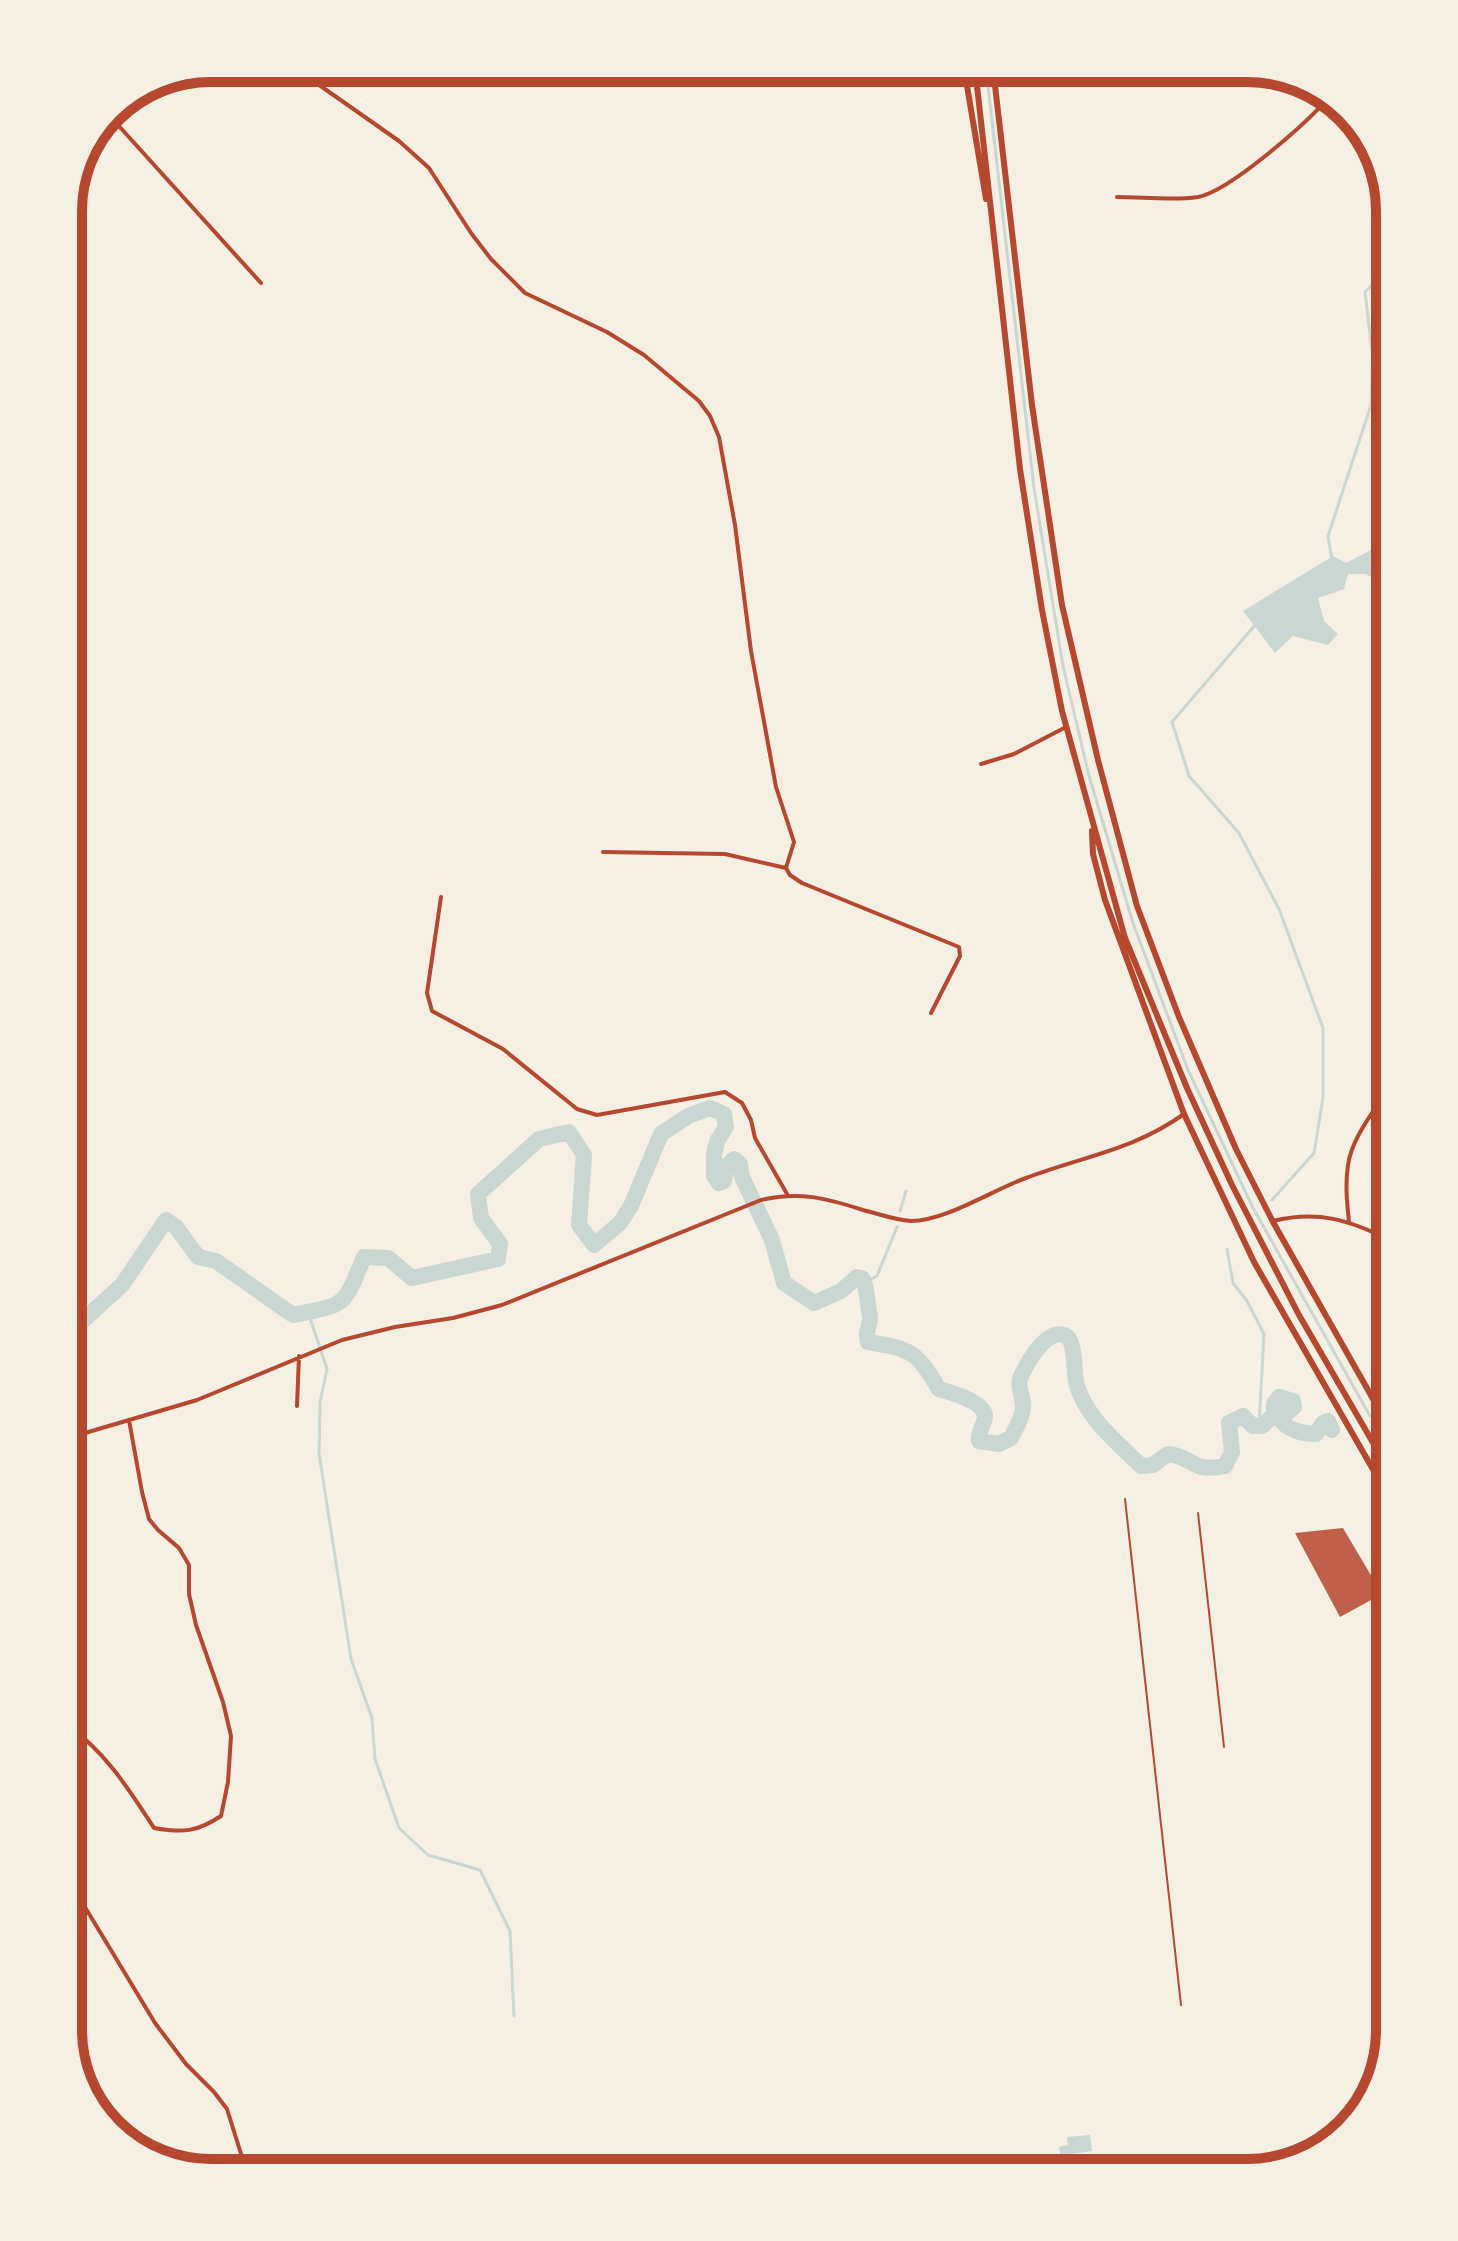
<svg xmlns="http://www.w3.org/2000/svg" width="1458" height="2241" font-family="Commissioner,sans-serif">
  <rect width="100%" height="100%" fill="#f6efe4"/>
  <path fill="#c9d6d2" d="M1390 540V588L1366 574H1348L1344 589 1318 598 1324 621 1338 634 1328 645 1293 636 1275 653 1243 611 1333 556 1346 563Z
    M1090 2135 1092 2151 1071 2154V2157L1061 2158 1059 2147 1068 2145 1067 2137Z"/>
  <g fill="none" stroke-linecap="round" stroke-linejoin="round">
    <path stroke="#c9d6d2" stroke-width="3" d="M986 68 1034 488 1063 666 1089 776 1133 923 1188 1070 1253 1208 1370 1416
      M1332 560 1328 536 1371 405 1373 359 1365 292 1390 266
      M1256 624 1172 722 1189 776 1239 833 1279 909 1323 1028V1098L1314 1153 1272 1200
      M900 1211 906 1191
      M1227 1249 1233 1283 1247 1301 1264 1334 1259 1426
      M865 1282 877 1276 897 1227
      M308 1312 327 1369 320 1402 319 1453 351 1659 372 1718 375 1759 399 1828 428 1855 480 1870 510 1931 514 2016
      M68 1333 71 1332"/>
    <path stroke="#c9d6d2" stroke-width="16" d="M68 1334 122 1285 166 1220 176 1227 198 1257 216 1261 293 1315C347 1304 343 1308 364 1257L388 1258 412 1278 498 1259 500 1244 481 1218 478 1194 539 1139 569 1132 584 1155 579 1225 594 1245 620 1223 631 1206 661 1134 688 1116 710 1108 724 1114 726 1127 717 1141 714 1155V1176L719 1183 724 1181 726 1167 734 1159 740 1164 742 1177 772 1240 784 1283 814 1303 841 1291 857 1277 862 1278C868 1287 867 1305 870 1316 871 1326 864 1331 868 1342 912 1349 916 1351 939 1389 952 1393 982 1401 985 1415 986 1423 977 1431 979 1441L999 1444 1011 1438C1016 1428 1024 1414 1023 1404 1022 1393 1016 1384 1022 1374 1028 1362 1046 1329 1064 1335 1077 1339 1073 1374 1077 1386 1089 1421 1116 1441 1141 1466L1153 1465 1168 1454C1196 1457 1190 1473 1225 1466L1232 1452 1229 1423 1243 1416 1253 1426H1262L1274 1415V1404L1279 1397 1293 1401 1294 1407 1280 1419C1287 1430 1303 1434 1316 1434L1322 1424 1328 1421 1332 1430
      M1388 1409 1390 1408"/>
  </g>
  <path fill="#bf614a" d="M1343 1528 1382 1594 1340 1617 1295 1533Z"/>
  <g fill="none" stroke-linecap="round" stroke-linejoin="round">
    <path stroke="#b5482f" stroke-width="2" d="M1125 1499 1181 2005
      M1198 1513 1224 1747"/>
    <path stroke="#b5482f" stroke-width="4" d="M295 68 399 141 429 168 471 233 491 259 525 293 607 332 644 355 699 401 710 416 719 437 735 525 751 651 776 787 794 842 786 868 790 875 802 883 959 947 960 956 931 1013
      M144 87 182 74
      M108 114 261 283
      M1117 197C1143 197 1172 201 1198 197 1230 191 1308 122 1330 96
      M981 764 1014 754 1066 727
      M603 852 725 854 786 868
      M1373 874 1390 857
      M441 897 427 993 432 1011 503 1049 577 1109 597 1115 725 1092 742 1103 751 1120 755 1138 787 1194
      M1273 1221C1318 1210 1349 1220 1390 1240
      M1349 1222C1347 1203 1345 1184 1348 1165 1352 1137 1375 1110 1390 1086
      M297 1406 299 1356
      M68 1438 197 1400 342 1340 395 1327 453 1318 502 1305 761 1200C799 1191 826 1198 863 1210 879 1214 895 1220 911 1221 945 1221 993 1190 1026 1178 1083 1156 1132 1151 1184 1114
      M68 1726C105 1751 130 1791 154 1828 183 1833 197 1832 221 1816L228 1782 231 1736 223 1702 196 1625 189 1594V1565L179 1548 158 1530 149 1519 142 1492 129 1420
      M68 1879 155 2023 186 2064 214 2092 227 2109 247 2173"/>
    <path stroke="#b5482f" stroke-width="6" d="M964 68 986 199
      M975 68 1020 469 1042 610 1062 711 1125 938 1187 1088 1232 1185 1299 1315 1390 1472
      M993 68 1032 405 1062 605 1098 760 1137 906 1179 1017 1236 1149 1273 1222 1390 1429
      M1092 831 1093 854 1105 900 1184 1114 1254 1262 1390 1499"/>
  </g>
  <path d="M0 0H1458V2241H0ZM211 82H1247A129 129 0 0 1 1376 211V2030A129 129 0 0 1 1247 2159H211A129 129 0 0 1 82 2030V211A129 129 0 0 1 211 82Z" fill="#f6efe4" fill-rule="evenodd"/>
  <path fill="none" stroke="#b5482f" stroke-width="10" d="M211 82H1247A129 129 0 0 1 1376 211V2030A129 129 0 0 1 1247 2159H211A129 129 0 0 1 82 2030V211A129 129 0 0 1 211 82Z"/>
</svg>
